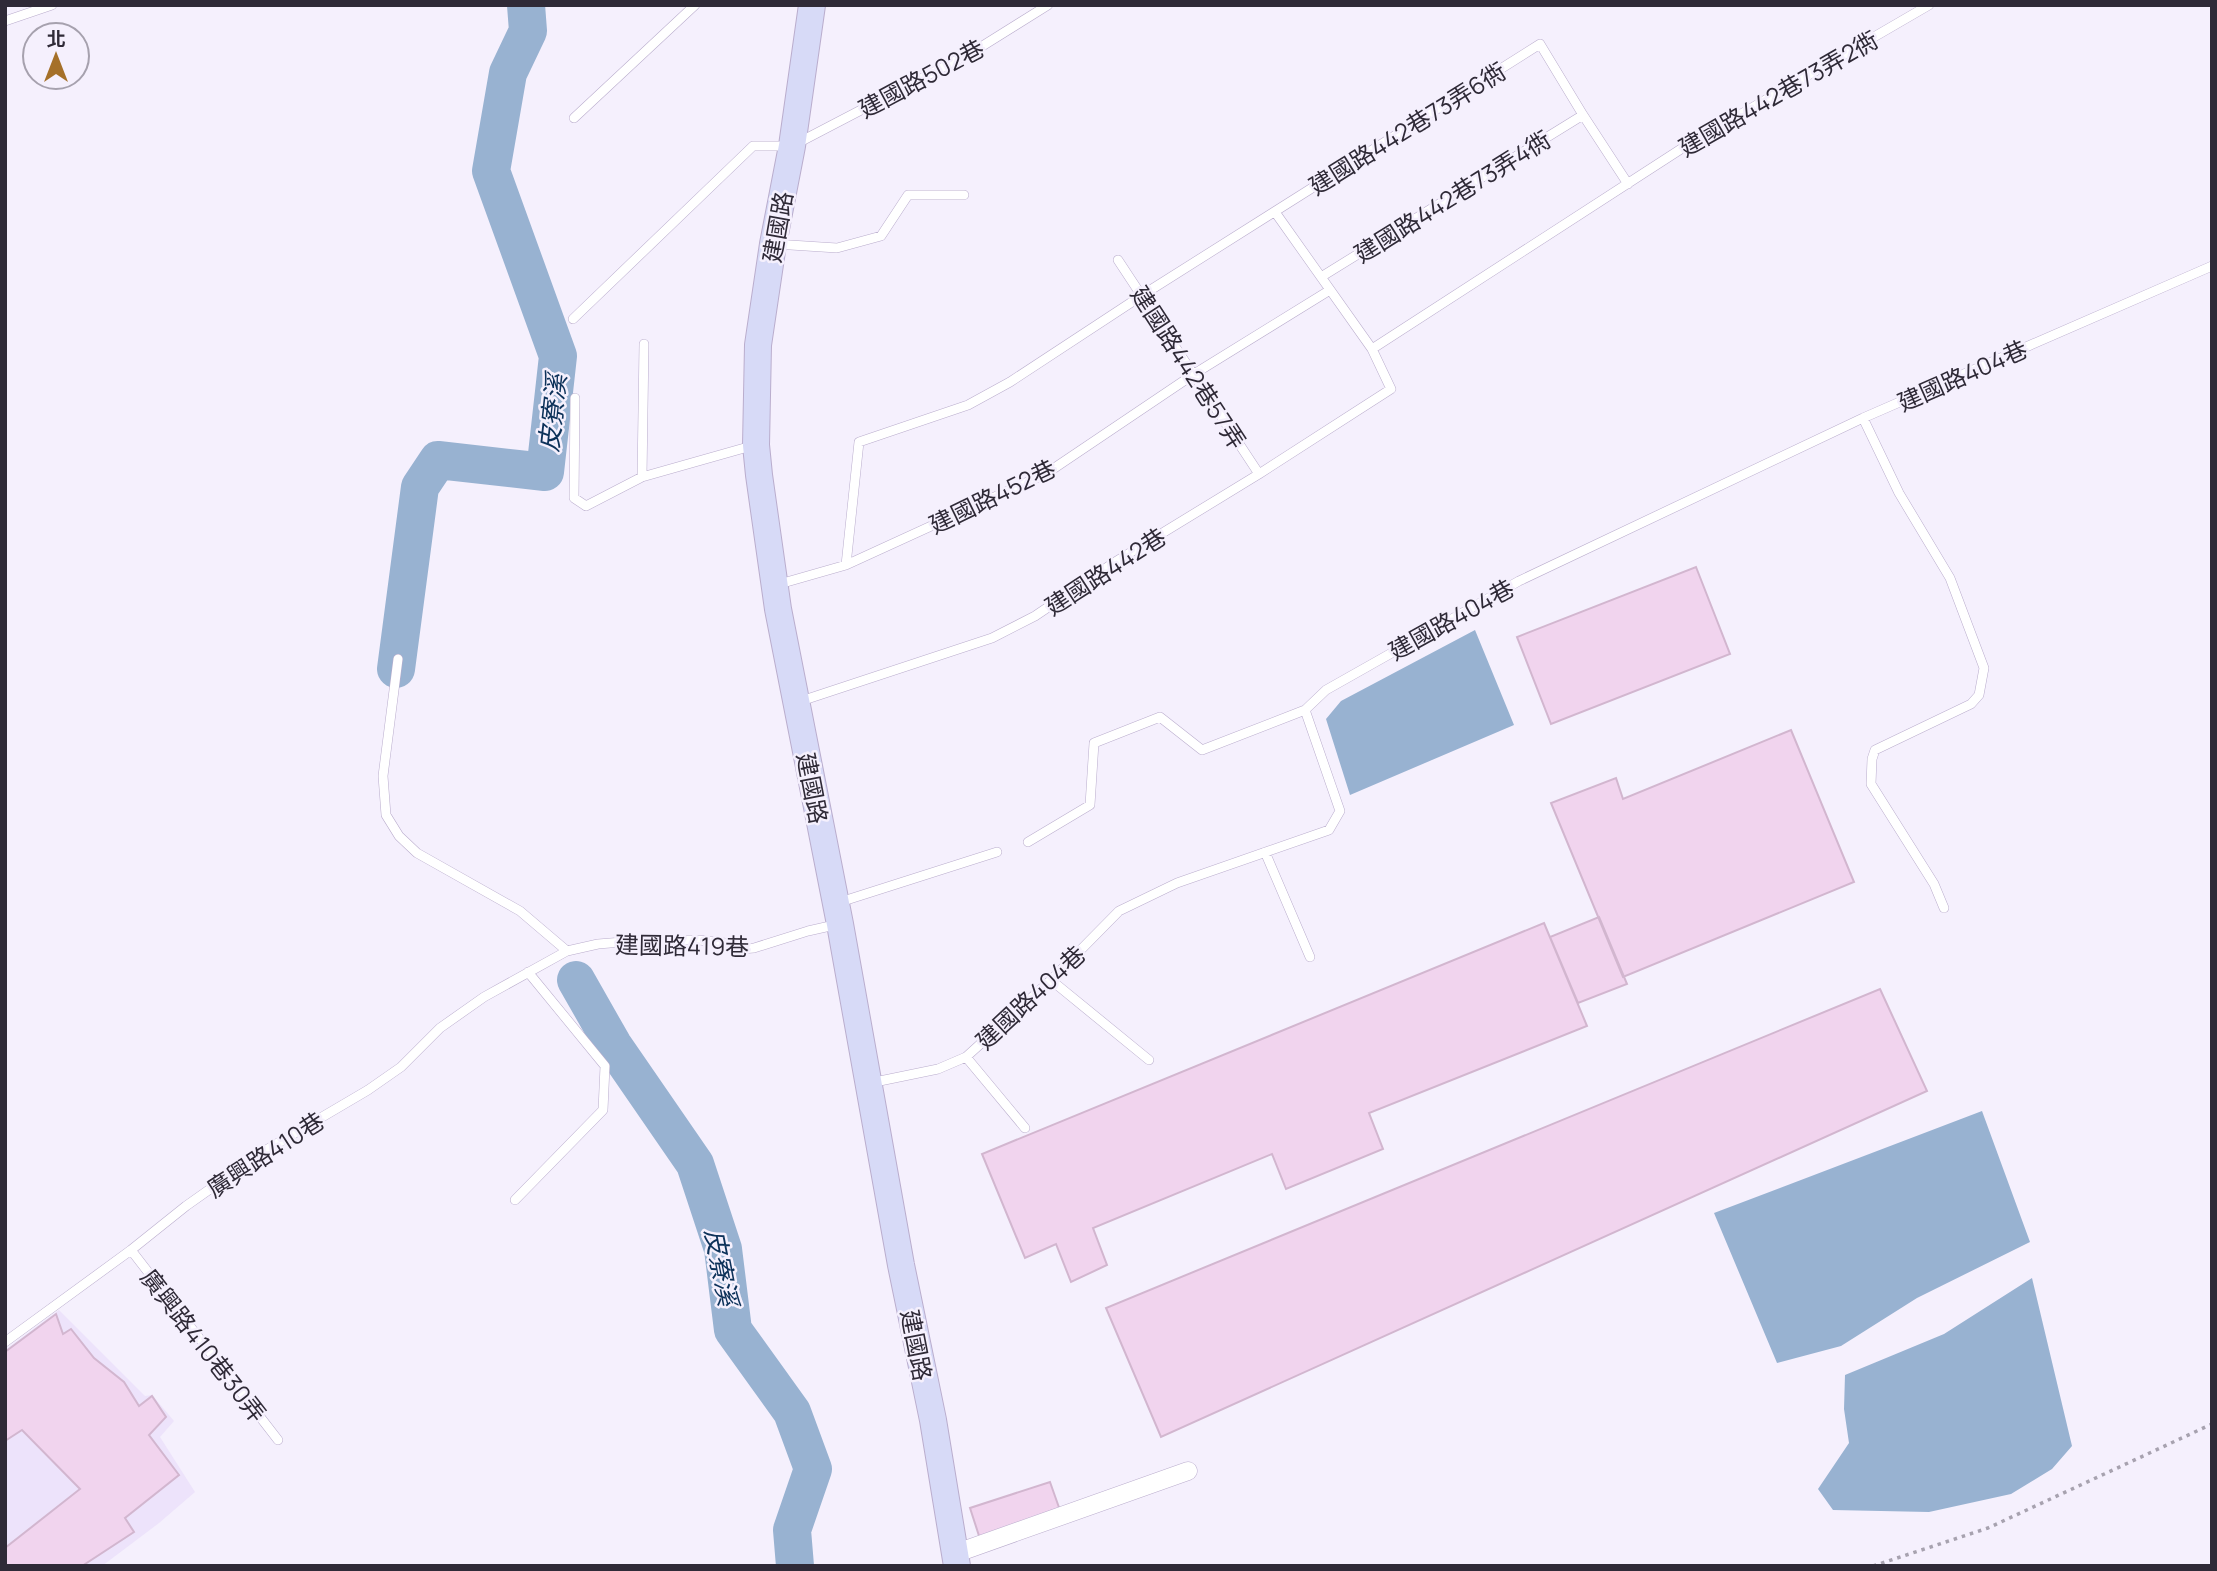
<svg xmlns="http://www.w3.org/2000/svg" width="2217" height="1571" font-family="Manrope,'Noto Sans TC',sans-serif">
  <rect width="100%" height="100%" fill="#f5f0fd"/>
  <path fill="#ede3fb" d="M59 1310 145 1396 152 1395 174 1421 160 1437 195 1492 159 1523 102 1566H5V1350Z"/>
  <path fill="#98b2d1" d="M1475 630 1514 725 1350 795 1326 719 1341 701Z
    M1982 1111 2030 1242 1917 1298 1841 1346 1777 1363 1714 1213Z
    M2032 1278 2072 1446 2052 1469 2011 1494 1929 1512 1833 1510 1818 1489 1849 1443 1844 1409 1845 1375 1944 1334Z"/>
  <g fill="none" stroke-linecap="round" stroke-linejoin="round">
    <path stroke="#98b2d1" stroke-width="38" d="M396 669 420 487 438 460 545 472 558 356 491 171 508 73 528 31 526 5
      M576 980 613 1045 695 1164 723 1249 733 1330 792 1412 813 1469 792 1530 795 1566"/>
  </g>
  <path fill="#f1d4ee" stroke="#d2b6cf" stroke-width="2" d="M1696 567 1730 654 1551 724 1517 637Z
    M1791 730 1854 882 1623 977 1551 803 1616 778 1623 799Z
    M1599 917 1627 984 1578 1003 1550 937Z
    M1544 923 1587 1026 1369 1113 1383 1149 1286 1189 1272 1154 1093 1228 1107 1265 1071 1282 1056 1244 1025 1258 982 1154Z
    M1880 989 1927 1091 1161 1437 1106 1308Z
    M56 1314 63 1334 71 1329 94 1358 124 1382 139 1406 152 1396 166 1417 149 1435 179 1475 125 1518 134 1532 82 1566H5V1548L80 1489 22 1430 5 1441V1352Z
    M1050 1482 1062 1516 981 1542 970 1508Z"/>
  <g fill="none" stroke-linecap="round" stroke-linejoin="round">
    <defs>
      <path id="lane" d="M5 21 52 5
        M574 118 695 5
        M775 244 837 248 881 236 908 195H964
        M1118 260 1259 474
        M1321 277 1583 115
        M573 319 753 146H792L976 50 1048 5
        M1372 349 1681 149 1929 5
        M575 398 574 498 586 506 642 477 755 445
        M1863 418 1899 493 1950 578 1984 668 1979 695 1971 704 1875 750 1872 759 1871 784 1934 884 1944 908
        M642 477 644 344
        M846 565 859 442 968 405 1010 382 1141 296 1540 44 1583 115 1628 184
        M776 585 846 565 1047 473 1194 374 1330 290
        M398 659 383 776 386 815 399 836 417 853 520 911 567 951
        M798 702 992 638 1035 616 1115 562 1259 474 1391 389 1372 349 1275 212
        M1028 842 1090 805 1094 743 1160 717 1202 750 1305 710
        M1265 852 1310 957
        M837 903 997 852
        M1051 980 1149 1060
        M966 1057 1025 1128
        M870 1083 938 1069 966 1057 1051 980 1119 911 1177 883 1329 830 1340 811 1305 710 1326 690 1519 581 1863 418 2212 266
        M515 1200 603 1110 605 1066 528 972
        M131 1250 278 1440
        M5 1342 131 1250 186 1206 261 1153 368 1090 401 1067 440 1028 484 997 567 951 598 944 647 940H698L721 942 741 949 754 948 808 931 839 924"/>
      <path id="street" d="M954 1554 1188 1471"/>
      <path id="secondary" d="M812 5 792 146 773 244 758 345 756 445 759 475 778 609 840 924 901 1265 933 1420 957 1566"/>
    </defs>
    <use href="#lane" stroke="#baadcd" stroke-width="10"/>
    <use href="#street" stroke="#baadcd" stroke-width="19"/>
    <use href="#secondary" stroke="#baadcd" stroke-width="28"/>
    <path stroke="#a7a2af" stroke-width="3.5" stroke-dasharray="3.5 5" stroke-linecap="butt" d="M1873 1566 1988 1528 2212 1424"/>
    <use href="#lane" stroke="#fff" stroke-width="9"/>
    <use href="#street" stroke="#fff" stroke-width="18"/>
    <use href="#secondary" stroke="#d7daf7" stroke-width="26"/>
  </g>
  <g text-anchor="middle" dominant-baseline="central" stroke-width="5" stroke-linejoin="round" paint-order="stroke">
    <g font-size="24" fill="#2f2a37" stroke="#f5f0fd">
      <text transform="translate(921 78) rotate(-28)">建國路502巷</text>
      <text transform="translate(1778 93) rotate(-30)">建國路442巷73弄2衖</text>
      <text transform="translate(1407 128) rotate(-32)">建國路442巷73弄6衖</text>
      <text transform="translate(1452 196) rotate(-32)">建國路442巷73弄4衖</text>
      <text transform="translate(777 227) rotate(-80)">建國路</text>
      <text transform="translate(1189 367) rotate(57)">建國路442巷57弄</text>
      <text transform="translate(1962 375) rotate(-24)">建國路404巷</text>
      <text transform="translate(992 496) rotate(-26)">建國路452巷</text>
      <text transform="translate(1105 571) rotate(-33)">建國路442巷</text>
      <text transform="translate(1451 619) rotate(-29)">建國路404巷</text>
      <text transform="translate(813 788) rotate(79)">建國路</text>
      <text transform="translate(682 945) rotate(1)">建國路419巷</text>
      <text transform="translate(1030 997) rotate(-43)">建國路404巷</text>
      <text transform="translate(265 1154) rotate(-33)">廣興路410巷</text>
      <text transform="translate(204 1345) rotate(52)">廣興路410巷30弄</text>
      <text transform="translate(917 1345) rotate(79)">建國路</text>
    </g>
    <g font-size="26" font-style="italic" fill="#0c3159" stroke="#f5f0fd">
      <text transform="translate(552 413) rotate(-84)">皮寮溪</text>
      <text transform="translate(722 1267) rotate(79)">皮寮溪</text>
    </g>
  </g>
  <rect width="2217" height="1571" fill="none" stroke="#2f2a37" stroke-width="14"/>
  <g transform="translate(56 56)"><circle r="33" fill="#f5f0fd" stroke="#a6a1ae" stroke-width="2"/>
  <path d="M0-5L12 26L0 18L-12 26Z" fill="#a57029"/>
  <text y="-10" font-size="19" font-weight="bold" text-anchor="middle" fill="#2f2a37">北</text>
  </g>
</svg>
